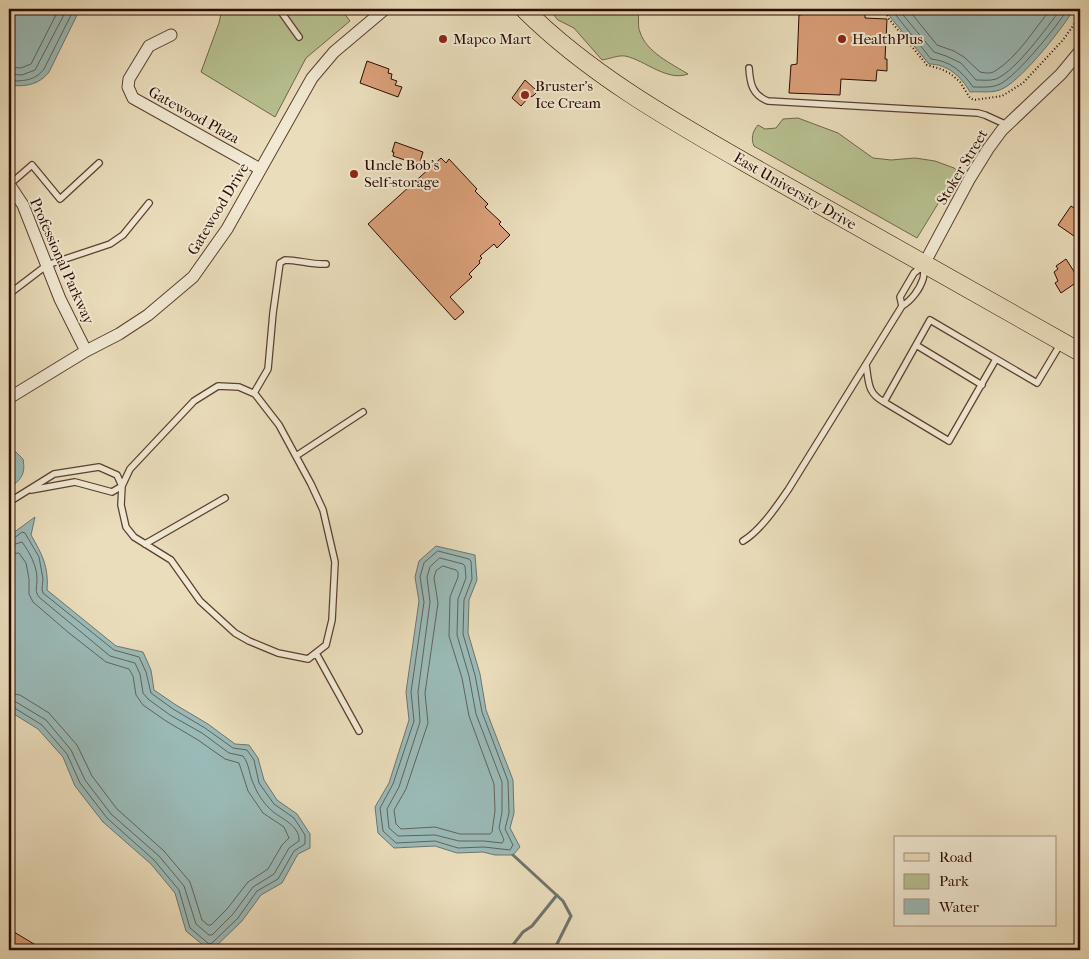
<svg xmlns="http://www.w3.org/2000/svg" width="1089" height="959" font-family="'IM FELL French Canon',serif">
  <rect width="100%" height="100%" fill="#eaddbb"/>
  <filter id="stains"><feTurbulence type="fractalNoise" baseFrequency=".004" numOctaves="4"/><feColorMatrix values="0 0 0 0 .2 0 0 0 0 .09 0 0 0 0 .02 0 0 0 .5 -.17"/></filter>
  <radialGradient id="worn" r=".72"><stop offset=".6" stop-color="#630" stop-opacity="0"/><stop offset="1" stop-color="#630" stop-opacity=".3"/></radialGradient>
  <path fill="#b7c090" stroke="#716548" d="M222 9H341L350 21 306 58 275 117 201 72 219 23Z
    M549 9H637C640 17 637 26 640 32 646 52 672 64 688 74 667 82 645 60 625 56 618 55 609 59 602 60L574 28 558 20Z
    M798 118 838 133 873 158 891 160 915 158 935 161 954 168 958 171 917 238 754 146C751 139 752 132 758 125L765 129 776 128 783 119Z"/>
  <path fill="#9abab7" stroke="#6e746e" d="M9 9H80L49 72C39 85 25 87 9 85Z
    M886 9H1074C1062 29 1024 77 1004 88 994 94 981 91 970 92 961 76 947 64 929 64L891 18Z
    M9 452H16L23 459C26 475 21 479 9 489Z
    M35 517 31 535C42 554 49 567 47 590L116 646 143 652 151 670 154 690 176 705 208 724 235 744 249 745 258 758 264 780 277 800 297 814 310 834V848L298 854 282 883 261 895 242 921 212 950H209L186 931 175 893 151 864 103 822 75 786 63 757 38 729 9 711V536Z
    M436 546 475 555 477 580 469 600 468 633 480 674 486 710 513 780 514 813 510 828 520 847 513 855H495L483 852 457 853 435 846 394 848 378 833 375 807 389 783 409 720 406 692 419 601 415 577 419 561Z"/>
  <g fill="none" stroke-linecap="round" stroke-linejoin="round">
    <path stroke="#62625c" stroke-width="1" d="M891 9 931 59C950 61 962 71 973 87 982 87 992 88 1000 84 1017 76 1057 26 1068 9
      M898 9 934 52 946 56 961 63 976 80C983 80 990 81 996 79 1016 71 1047 27 1061 9
      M908 9 937 45 954 51 964 57 980 72C985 73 991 74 995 71 1017 58 1035 28 1051 9
      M9 67 21 68 31 64 59 9
      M9 74 22 75 35 70 67 9
      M9 81C23 81 35 81 44 69L74 9
      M9 540 13 539 22 532 25 533 39 557 43 579 42 589 43 593 114 650 139 657 146 672 151 693 173 709 205 728 233 748 247 750 254 760 259 783 274 804 294 818 305 835V844L294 851 278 879 257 891 238 918 212 943 209 944 190 928 179 890 154 860 107 818 80 783 67 754 42 725 13 707H9
      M9 546 22 542C30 553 37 566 37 579 37 587 34 592 40 598L110 656 135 663 140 674 143 693 148 699 170 715 202 733 229 753 243 756C250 765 249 776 254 785 257 793 263 802 269 808 278 818 300 824 299 841L289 848 274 874 253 887 233 914 212 935H209L196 924 184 886 159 856 111 814 85 780 71 750 46 720 16 702 9 700
      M438 551 469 559 471 561 472 579 464 600 463 634 475 675 482 712 508 781 509 813 505 829 513 845 510 850 484 847 458 848 435 841 396 843 383 831 380 808 393 784 414 721 411 692 424 602 420 577 424 563Z
      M9 554 19 553 26 563 29 579V594L33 602 69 633 106 662 129 669 133 676 136 695 143 705 166 721 198 740 225 759 239 763 248 791 263 813 284 827 289 838 282 845 268 869 248 882 227 909 211 925H208L202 920 190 882 164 851 117 809 92 776 77 745 49 713 20 695 9 693
      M440 558 463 564 465 566 466 578 458 599 457 635 469 676 476 714 502 782V812L499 828 504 840 502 843 484 841H459L435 835 398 836 389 828 387 809 399 787 420 722 418 692 430 602 427 577 430 567Z
      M443 566 456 570 458 572V577L450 597 449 636 462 678 469 716 494 784 495 811 492 832 490 834H460L435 827 401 829 396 824 394 810 406 789 428 723 425 693 438 603 434 578 436 571Z"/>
    <path stroke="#6e746e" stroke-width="3" d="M513 855 563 901 571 916 554 950
      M472 950H488
      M509 950 523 932 532 926 557 895"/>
  </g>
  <path fill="#daa079" stroke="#2b0a01" d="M805 9H865V18L887 19 885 59H887V71L877 70 876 81 841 79 840 95 789 93 791 65 797 64 799 15 805 14Z
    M367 61 389 69 388 73 392 74 391 79 397 81 395 85 402 87 398 97 360 83Z
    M525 80 536 90V93L533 96 529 97 521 106 512 98Z
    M395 142 423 152 419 165 393 156 394 152H392Z
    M441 158 446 163 449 159 477 189 475 191 488 204 485 207 501 222 499 224 510 235 497 248 494 244 480 256 482 258 479 261 480 263 469 274 472 277 450 297 464 312 455 320 368 224Z
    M1071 206 1080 212V235L1076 232 1074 236 1058 225Z
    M1066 259 1075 273 1077 271 1080 277V280L1061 293 1055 283 1058 281 1054 272 1058 269 1056 266Z
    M9 929 44 950H9Z"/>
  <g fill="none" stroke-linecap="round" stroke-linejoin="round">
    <defs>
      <path id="lane" d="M279 9 299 37
        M749 68C750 83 752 95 768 101L978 113 985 115 1007 125
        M9 185 32 165 60 199 99 163
        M9 294 47 265 110 244 123 235 149 203
        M902 306 900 297 914 273 923 266
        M916 345 982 385
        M996 359 949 441 884 402 930 320 1037 383 1061 343
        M866 365C869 382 867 393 884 402
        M218 386 239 387 255 394 279 425 311 484 323 510 335 562 332 620 326 645 308 659 278 653 249 641 235 633 200 601 171 560 134 537 126 527 121 505 122 486 130 469 194 401Z
        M254 393 268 369 273 313 280 263 285 260C299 260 312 265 326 264
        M296 456 363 412
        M9 502 54 474 99 467 117 475 122 486 112 492 75 482 31 490
        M743 541C760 531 777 506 788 490L902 306C911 301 920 289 923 279 924 276 924 270 924 266
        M145 544 225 498
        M316 653 359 731"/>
      <path id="street" d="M171 35 149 46 129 79 128 87 133 98 260 169
        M9 184 23 205 60 299 86 351
        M924 264 970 178 988 149 1002 130 1061 74 1080 51
        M9 398 86 351 119 334 148 315 193 277 227 229 312 78 334 52 385 9"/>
      <path id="primary" d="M524 9C595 80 687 129 774 179 876 237 978 294 1080 352"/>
    </defs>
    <use href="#lane" stroke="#5b3f30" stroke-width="8"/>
    <use href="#street" stroke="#5b3f30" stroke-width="13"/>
    <use href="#primary" stroke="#2b0a01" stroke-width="19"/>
    <path stroke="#2b0a01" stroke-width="2" stroke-dasharray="1 2.5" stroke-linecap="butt" d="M884 9 889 19 927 65 941 69 951 74 960 82 970 98 974 100 1002 96 1023 83 1063 40 1080 16"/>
    <use href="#lane" stroke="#f1e9d3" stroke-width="5.5"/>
    <use href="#street" stroke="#f1e9d3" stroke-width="11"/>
    <use href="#primary" stroke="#eaddbb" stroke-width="18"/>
  </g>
  <g fill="#8f2418" stroke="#f1e9d3" stroke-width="2">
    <circle cx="443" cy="39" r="5"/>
    <circle cx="842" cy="39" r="5"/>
    <circle cx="525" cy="95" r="5"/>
    <circle cx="354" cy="174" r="5"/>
  </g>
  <g text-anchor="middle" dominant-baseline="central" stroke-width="4" stroke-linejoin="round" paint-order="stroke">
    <g font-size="15" fill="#2b0a01" stroke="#f1e9d3" text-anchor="start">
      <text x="453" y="39">Mapco Mart</text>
      <text x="852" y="39">HealthPlus</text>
      <text x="535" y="86">Bruster's<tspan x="535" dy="17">Ice Cream</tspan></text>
      <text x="364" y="165">Uncle Bob's<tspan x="364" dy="17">Self-storage</tspan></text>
    </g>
    <g font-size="15" fill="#2b0a01" stroke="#f1e9d3">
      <text transform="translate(194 115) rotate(29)">Gatewood Plaza</text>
      <text transform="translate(962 167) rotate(-59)">Stoker Street</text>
      <text transform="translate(795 191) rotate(30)">East University Drive</text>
      <text transform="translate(218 209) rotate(-59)">Gatewood Drive</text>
      <text transform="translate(62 261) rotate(66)">Professional Parkway</text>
    </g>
  </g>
  <rect width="1089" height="959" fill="none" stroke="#eaddbb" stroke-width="30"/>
  <rect x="10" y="10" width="1069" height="939" fill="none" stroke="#2b0a01" stroke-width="2.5"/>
  <rect x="15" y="15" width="1059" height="929" fill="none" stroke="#2b0a01"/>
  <rect x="894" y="836" width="162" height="90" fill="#f1e9d3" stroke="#a2907f"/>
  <rect x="904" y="853" width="25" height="8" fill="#eaddbb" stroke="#a2907f"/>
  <text x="939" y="862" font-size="15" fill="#2b0a01">Road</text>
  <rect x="904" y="874" width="25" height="15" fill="#b7c090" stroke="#a2907f"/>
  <text x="939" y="886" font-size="15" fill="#2b0a01">Park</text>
  <rect x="904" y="899" width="25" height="15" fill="#9abab7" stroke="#a2907f"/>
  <text x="939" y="912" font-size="15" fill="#2b0a01">Water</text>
  <rect width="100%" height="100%" filter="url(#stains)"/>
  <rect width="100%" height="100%" fill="url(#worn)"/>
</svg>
